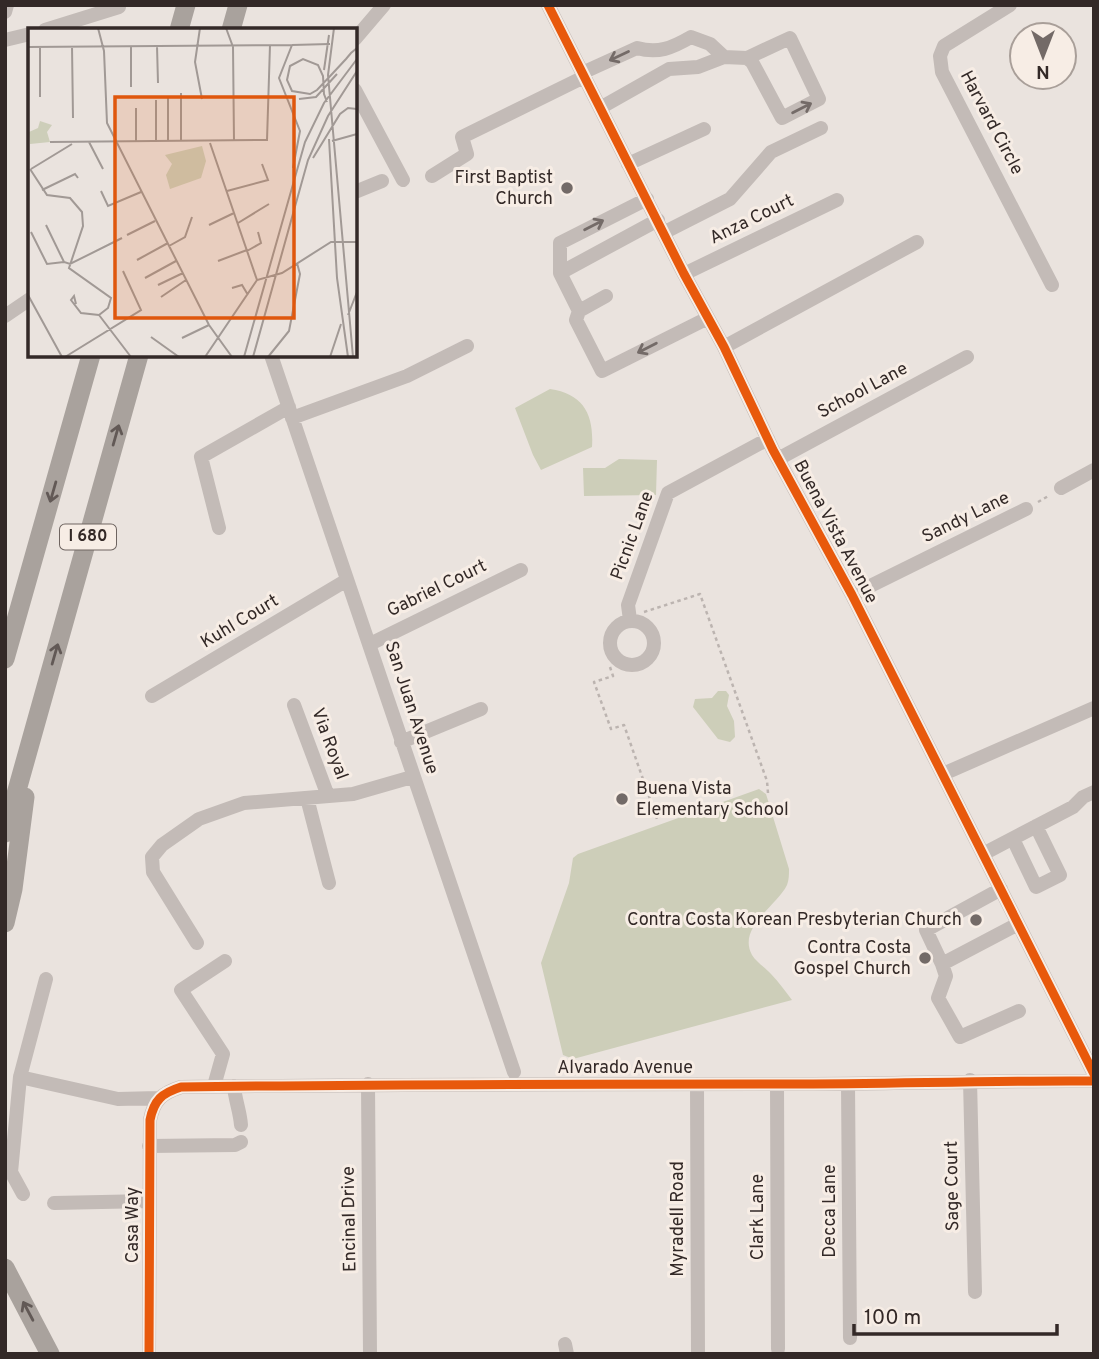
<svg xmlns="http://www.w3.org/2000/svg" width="1099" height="1359" font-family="Overpass,sans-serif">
  <rect width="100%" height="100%" fill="#eae3de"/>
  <path fill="#cdceb9" d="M550 389C584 394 594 415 592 447L541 470 533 455 515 408Z
    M619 459 657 460 656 495 584 496 583 468H605Z
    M718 691H726L729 695 727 706 734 721 735 737 730 742 718 739 693 707 695 699 712 698Z
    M759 789 766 794 789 869C789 874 789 880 787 885 777 906 737 927 752 955 756 962 766 968 771 974 779 982 785 991 792 1000L573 1059 563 1055 541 963 569 883 573 858 578 854Z"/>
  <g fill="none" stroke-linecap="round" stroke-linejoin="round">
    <path stroke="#bcb4b0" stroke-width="2.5" stroke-dasharray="3.5 3.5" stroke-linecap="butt" d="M1038 502 1050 495
      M644 612 700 594 767 781 768 793
      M610 667 613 676 594 682 611 729 624 725 658 822"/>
    <path stroke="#c3bbb7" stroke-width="14" d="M548 5 684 274 724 347 773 450 852 595 1094 1074
      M1010 5 944 46 940 56 942 72 1052 285
      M5 12 7 5
      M45 30 119 7
      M355 39 384 5
      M5 40 30 34
      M582 73 637 48C658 54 672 48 691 37L710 44 724 57
      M355 90 403 180
      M600 108 669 69 698 67 724 57 747 58 790 38 819 99 782 118 752 62 747 58
      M628 164 704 129
      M432 176 467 154 462 137 584 77
      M355 192 382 181
      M647 199 560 243V273L579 311 576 320 602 371 708 318
      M665 232 730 199 771 152 821 128
      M560 273 658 220
      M684 274 837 200
      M579 311 606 296
      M5 316 30 299
      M724 347 917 242
      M271 355 514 1072
      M292 418 407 376 467 346
      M778 459 967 357
      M1061 488 1094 470
      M219 528 201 457 289 407
      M852 595 1026 509
      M630 620 628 605 668 493 768 439
      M610 643a22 22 0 1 1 44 0a22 22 0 1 1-44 0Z
      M370 644 521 570
      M152 696 347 580
      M294 705 328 796
      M401 742 481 709
      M943 774 1094 708
      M307 798 329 883
      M1013 839 1036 887 1060 875 1036 826
      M983 854 1073 807 1083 797 1094 792
      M1001 889 926 930 942 964 1018 924
      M197 943 153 872 152 857 162 845 199 819 244 803 353 794 412 777
      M942 964 946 976 938 998 960 1037 1019 1011
      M20 1077 46 979
      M970 1080 975 1292
      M368 1084 370 1354
      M697 1084 698 1354
      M777 1084 778 1349
      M848 1084 850 1338
      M214 1086 223 1054 181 990 225 961
      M234 1086C235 1100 240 1111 241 1125
      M149 1146 235 1145 241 1142
      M23 1194 11 1172 20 1077 118 1099 158 1098
      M54 1203 149 1201
      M565 1344 567 1354
      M149 1354 150 1120C154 1100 162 1093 181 1087 374 1084 567 1084 760 1084 871 1085 982 1080 1094 1081"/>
    <path stroke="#a9a29d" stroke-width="19" d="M179 30 186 5
      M231 30 238 5
      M5 659 91 355
      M5 833 139 355
      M5 923 13 889 25 797
      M5 1268 50 1354"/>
    <defs>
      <path id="cycleway" d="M548 5 684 274 724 347 773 450 852 595 1094 1074
        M149 1354 150 1120C154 1100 162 1093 181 1087 374 1084 567 1084 760 1084 871 1085 982 1080 1094 1081"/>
    </defs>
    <use href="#cycleway" stroke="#f7ede5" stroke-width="13"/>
    <use href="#cycleway" stroke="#e8590c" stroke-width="9"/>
  </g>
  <defs><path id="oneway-shaft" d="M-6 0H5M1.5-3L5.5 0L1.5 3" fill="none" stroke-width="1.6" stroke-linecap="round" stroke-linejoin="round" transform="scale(1.75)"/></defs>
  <g stroke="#746b68">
    <use href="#oneway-shaft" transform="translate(619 56) rotate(155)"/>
    <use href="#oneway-shaft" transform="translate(802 108) rotate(-27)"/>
    <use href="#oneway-shaft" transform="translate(594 225) rotate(-27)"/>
    <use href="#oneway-shaft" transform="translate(647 348) rotate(153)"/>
  </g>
  <g stroke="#625956">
    <use href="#oneway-shaft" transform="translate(116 435) rotate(-74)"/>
    <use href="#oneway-shaft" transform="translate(53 492) rotate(106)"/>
    <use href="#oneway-shaft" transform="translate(55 654) rotate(-74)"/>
    <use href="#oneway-shaft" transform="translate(28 1311) rotate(-118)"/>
  </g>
  <g fill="#736a67" stroke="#f7ede5" stroke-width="2.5">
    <circle cx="567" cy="188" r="7"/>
    <circle cx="622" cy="799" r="7"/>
    <circle cx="976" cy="920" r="7"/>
    <circle cx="925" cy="958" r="7"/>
  </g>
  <g text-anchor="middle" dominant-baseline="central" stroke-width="6" stroke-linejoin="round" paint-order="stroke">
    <rect fill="#f7ede5" stroke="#6e6460" stroke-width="2" x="60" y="524.5" width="56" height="25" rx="5"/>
    <g font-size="16" font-weight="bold" fill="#332927">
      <text x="88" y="537">I 680</text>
    </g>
    <g font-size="18" fill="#332927" stroke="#f7ede5">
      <text transform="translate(991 123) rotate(62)">Harvard Circle</text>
      <text transform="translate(752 220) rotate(-26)">Anza Court</text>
      <text transform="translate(863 391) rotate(-28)">School Lane</text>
      <text transform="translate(966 518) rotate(-26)">Sandy Lane</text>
      <text transform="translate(835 532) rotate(62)">Buena Vista Avenue</text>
      <text transform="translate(633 536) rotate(-70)">Picnic Lane</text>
      <text transform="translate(437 589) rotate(-26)">Gabriel Court</text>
      <text transform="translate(240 622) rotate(-31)">Kuhl Court</text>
      <text transform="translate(411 708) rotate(72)">San Juan Avenue</text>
      <text transform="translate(329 744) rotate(70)">Via Royal</text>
      <text x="625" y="1068">Alvarado Avenue</text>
      <text transform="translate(953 1186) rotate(-91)">Sage Court</text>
      <text transform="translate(830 1211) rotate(-90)">Decca Lane</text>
      <text transform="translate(758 1217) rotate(-90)">Clark Lane</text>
      <text transform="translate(350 1219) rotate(-91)">Encinal Drive</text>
      <text transform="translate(678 1219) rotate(-90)">Myradell Road</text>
      <text transform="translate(133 1225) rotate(-90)">Casa Way</text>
    </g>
    <g font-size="18" fill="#332927" stroke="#f7ede5" text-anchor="end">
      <text x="553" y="178">First Baptist<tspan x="553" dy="21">Church</tspan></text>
      <text x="636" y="789" text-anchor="start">Buena Vista<tspan x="636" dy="21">Elementary School</tspan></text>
      <text x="962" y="920">Contra Costa Korean Presbyterian Church</text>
      <text x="911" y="948">Contra Costa<tspan x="911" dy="21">Gospel Church</tspan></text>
    </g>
  </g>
  <g transform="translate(28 28)">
    <rect width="329" height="329" fill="#eae3de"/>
    <path d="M12 93 24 97 19 104 22 114 2 116 1 104 10 100ZM174 118 178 133 173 150 142 161 138 147 144 136 137 127Z" fill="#cdceb9"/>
    <path fill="none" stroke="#a19995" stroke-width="2" d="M70 0 76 23 79 95 181 297 204 329M172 0 167 34 174 71M198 0 205 19 206 113M306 0 300 47 325 329M264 17 302 16M264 17 251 50 272 103 265 140M44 18 45 90M103 18V59M129 18 130 55M0 19 264 17M12 19V69M296 42 301 7M153 65V113M140 70V113M271 71 288 69 309 46M128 72V113M299 74 296 66 295 48 290 37 275 31 262 38 259 52 264 63 282 66 289 62 305 45 318 31 323 25 329 20M108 80V114M301 111 309 250 320 329M304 113 329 106M22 114 239 112 242 17M61 114 75 141M182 115 229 252M285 130 312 86 320 80 329 81M2 141 19 167 42 170 54 184 55 198 41 240 83 270 80 280 71 287M3 141 44 116M14 162 47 146 50 150M73 163 80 178 113 164M199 163 240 152 234 136M210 195 241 176M18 197 36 234 42 236 94 210M181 197 206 185M3 204 19 236 36 234M99 207 127 193M141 218 157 209 164 189M219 223 233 215 230 204M109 232 140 215M190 233 219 222M117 250 148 233M130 257 155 245M204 260 214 257 220 267M0 267 34 329M133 269 158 252M48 276 46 268 43 272 53 285 71 287M71 287 103 329M320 287 329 264M123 309 151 329M154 310 181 297M37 329 113 282 95 243M177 329 229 252 254 245 303 214H329M216 329 277 114 296 75 329 31M225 329 280 132 300 88 329 43M240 329 261 303 272 246 269 235M302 329 313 296"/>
    <path fill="#df570d" fill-opacity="0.15" stroke="#df570d" stroke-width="3.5" d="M87 69H266V290H87Z"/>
    <rect width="329" height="329" fill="none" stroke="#332927" stroke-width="3.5"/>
  </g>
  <rect width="1099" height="1359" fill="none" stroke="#332927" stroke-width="14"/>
  <g transform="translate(1043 56) rotate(180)"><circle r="33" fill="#f7ede5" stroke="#a99f99" stroke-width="2"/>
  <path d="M0-5L12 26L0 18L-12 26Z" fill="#736a67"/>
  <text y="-10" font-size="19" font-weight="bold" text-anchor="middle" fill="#332927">N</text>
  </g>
  <path d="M854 1324v10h203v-10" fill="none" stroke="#332927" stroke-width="3.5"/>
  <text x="864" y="1324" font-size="21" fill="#332927" stroke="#f7ede5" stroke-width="5" paint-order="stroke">100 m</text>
</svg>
